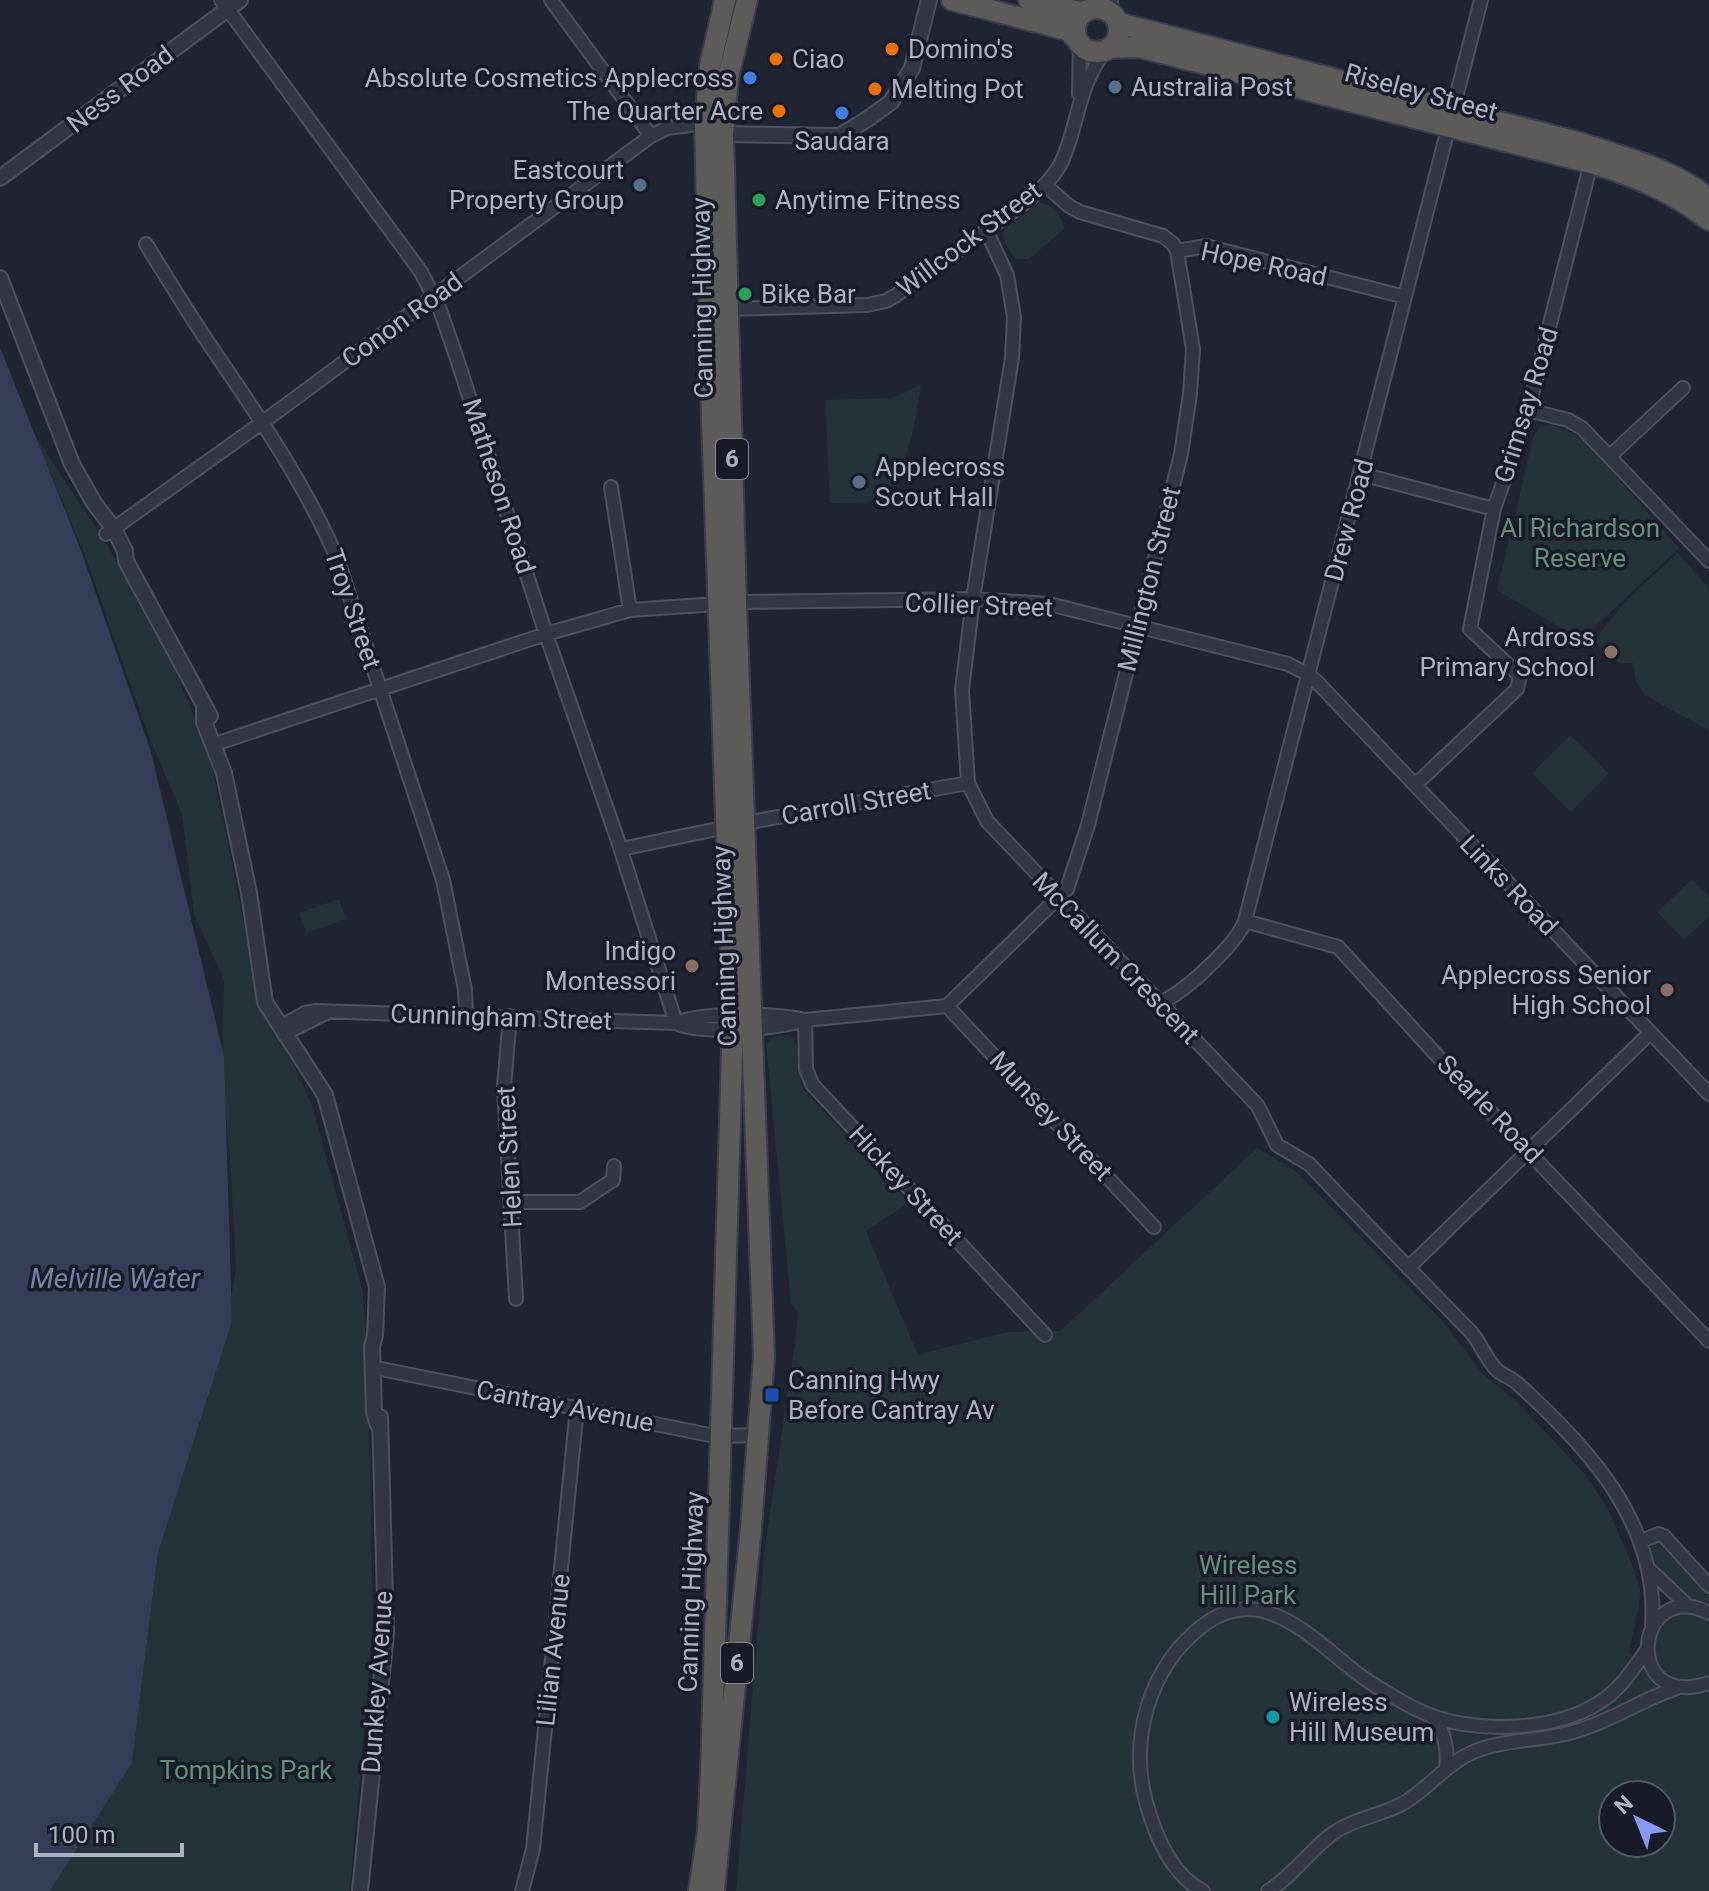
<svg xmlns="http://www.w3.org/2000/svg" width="1709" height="1891" font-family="Roboto,sans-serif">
  <rect width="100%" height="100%" fill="#202433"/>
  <path fill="#253237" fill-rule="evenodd" d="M1040 203C1054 204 1062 216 1064 229L1029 259H1016L1005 244 1003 233 1006 227Z
    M921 385C915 419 908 492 868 502 856 504 842 503 830 503L825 400 893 398Z
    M1553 425 1584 439 1679 548 1581 640 1497 590 1533 438 1540 426Z
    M35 436 104 539 174 669 209 752 255 978 312 1105 363 1292 368 1367 373 1627 350 1891H50L132 1763 158 1553 217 1368 236 1271 231 1173 222 1073 224 980 194 915 182 814 149 737 84 553Z
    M1678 553 1709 589V730L1644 695 1636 681 1633 663H1619L1593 641 1629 598Z
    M1570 735 1609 774 1571 812 1532 773Z
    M1692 879 1709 897V916L1684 940 1657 912Z
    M339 899 346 919 306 933 299 913Z
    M790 1035C803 1045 797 1073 803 1089L909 1203 866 1231 918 1355 1007 1332 1060 1331 1257 1148 1297 1172 1445 1324 1484 1375 1513 1398 1585 1474 1608 1509 1635 1571 1640 1589 1639 1606 1629 1652 1641 1664 1645 1662 1651 1676 1671 1696 1697 1694 1709 1690V1891H736L764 1553 796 1336 798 1312 791 1304 766 1044 773 1037ZM1613 1795H1661V1843H1613Z
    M1658 1540 1663 1541 1709 1582V1602C1677 1600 1658 1578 1650 1548L1654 1541Z
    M1686 1611 1709 1617V1675C1662 1707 1623 1626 1686 1611Z"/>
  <path fill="#353d59" d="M0 347 80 548 151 752 224 1056 232 1321 158 1553 132 1763 50 1891H0Z"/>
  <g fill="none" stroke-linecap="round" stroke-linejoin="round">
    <defs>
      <path id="minor" d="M221 0 421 272 439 307 456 356 546 634 618 841 676 1023
        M551 0 651 136
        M1111 0 1112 14
        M1088 11 1095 0
        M1079 94 1080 44
        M986 230 1007 275 1014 317 1012 358 973 599 962 690 968 783 987 821 1258 1106 1277 1145 1309 1164C1362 1220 1416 1276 1470 1331 1481 1343 1486 1360 1498 1371 1504 1376 1512 1378 1518 1384 1589 1448 1659 1524 1652 1625
        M146 244C169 281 191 318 216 354 261 420 307 487 338 561L443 880 465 990 466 1014
        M1177 251 1206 246 1405 297
        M725 309 867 305 886 301 895 296 1030 199C1042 188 1055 176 1062 161 1079 123 1077 88 1105 51
        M1528 410 1568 420 1582 428 1709 561
        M1610 456 1683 388
        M1361 474 1494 509
        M611 487 630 610
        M106 534 263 422 651 136 667 128 705 123
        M736 602 973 599 1049 604 1288 664 1309 675 1318 683 1709 1094
        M212 745 546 634 630 610 718 604
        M1415 785 1517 689 1520 676 1470 629 1494 509 1528 410 1591 163
        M745 823 968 783
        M621 849 727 827
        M1245 921 1338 947 1442 1061 1709 1341
        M1159 1003C1183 994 1236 945 1245 921L1481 0
        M947 1006 1154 1227
        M510 1016 504 1087 516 1299
        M805 1020 806 1069 812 1084 1045 1335
        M676 1023C703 1012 776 1013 805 1020
        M280 1027 305 1013 315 1011 676 1023C701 1035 778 1029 805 1020L947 1006 1067 889 1088 825 1181 454 1190 394 1193 349 1177 251 1173 244 1163 236 1080 212 1069 206 1045 185
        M284 1034 326 1013
        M511 1202H580L613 1180 614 1166
        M1408 1268 1650 1033
        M373 1370 381 1369 715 1436 758 1435
        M1640 1542 1658 1534 1664 1536 1709 1586
        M1650 1570 1688 1606
        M1709 1613C1635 1576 1620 1712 1709 1683
        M1433 1716C1445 1734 1448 1747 1446 1768
        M522 1891 533 1849 577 1408
        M1203 1891C1171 1875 1155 1835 1146 1802 1129 1739 1149 1668 1201 1627 1219 1613 1240 1606 1263 1611 1304 1622 1334 1658 1368 1681 1388 1694 1410 1708 1432 1716 1480 1733 1553 1731 1597 1704 1618 1692 1632 1671 1646 1651
        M1268 1891C1293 1876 1309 1851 1332 1834 1353 1819 1378 1816 1400 1805 1426 1792 1442 1767 1469 1754 1502 1738 1541 1742 1576 1731 1612 1721 1642 1699 1677 1688"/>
      <path id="tertiary" d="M723 134 840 136 869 118 891 102 912 68 929 0
        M0 178 240 0
        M0 278 72 464 94 503 114 529 125 551 126 561 210 716
        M204 710V722L224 773 249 893 265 1002 325 1095 377 1287 375 1336 372 1346 374 1413 378 1425
        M360 1891 386 1633 380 1417"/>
      <path id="trunk" d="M952 0 1067 30 1076 38
        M1029 0 1083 13
        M1075 30a22 22 0 1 1 44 0a22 22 0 1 1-44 0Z
        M1118 23 1577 142C1622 157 1672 168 1709 199
        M1109 48 1139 47 1591 163C1635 176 1673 192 1709 220
        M699 1891 708 1831 711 1773 733 1016 712 420 705 123 710 66 725 0
        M714 1891 751 1528 764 1356 736 602 723 134 728 78 747 0"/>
    </defs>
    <use href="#minor" stroke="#4e515f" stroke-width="16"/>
    <use href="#tertiary" stroke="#4e515f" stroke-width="18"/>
    <use href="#trunk" stroke="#3b3e4b" stroke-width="24"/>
    <use href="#minor" stroke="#333744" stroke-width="12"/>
    <use href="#tertiary" stroke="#333744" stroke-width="14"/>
    <use href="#trunk" stroke="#5d5c5a" stroke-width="20"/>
  </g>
  <g fill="#e8710a" stroke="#191c28" stroke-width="3">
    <circle cx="892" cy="49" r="8"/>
    <circle cx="776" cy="59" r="8"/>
    <circle cx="875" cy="89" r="8"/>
    <circle cx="779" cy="111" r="8"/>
  </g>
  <g fill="#3f7fe0" stroke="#191c28" stroke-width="3">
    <circle cx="750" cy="78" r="8"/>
    <circle cx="842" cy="113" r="8"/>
  </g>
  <g fill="#5c6f8a" stroke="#191c28" stroke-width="3">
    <circle cx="1115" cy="87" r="8"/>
    <circle cx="640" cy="185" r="8"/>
    <circle cx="859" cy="482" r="8"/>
  </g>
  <g fill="#2e9e5b" stroke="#191c28" stroke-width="3">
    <circle cx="759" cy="200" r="8"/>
    <circle cx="745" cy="294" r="8"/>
  </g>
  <g fill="#8d6e63" stroke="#191c28" stroke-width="3">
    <circle cx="1611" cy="652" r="8"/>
    <circle cx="692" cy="966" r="8"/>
    <circle cx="1667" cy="990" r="8"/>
  </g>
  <rect fill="#1a4fb4" stroke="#191c28" stroke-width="3" x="764" y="1387" width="16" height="16" rx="4"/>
  <circle fill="#0f9aa8" stroke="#191c28" stroke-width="3" cx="1273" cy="1717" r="8"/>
  <g text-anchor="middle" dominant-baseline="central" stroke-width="7" stroke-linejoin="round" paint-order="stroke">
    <g fill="#191c28" stroke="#818493" stroke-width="2">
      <rect x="716" y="439" width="32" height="40" rx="6"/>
      <rect x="721" y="1643" width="32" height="40" rx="6"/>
    </g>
    <g font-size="24" font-weight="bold" fill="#adb1c1">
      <text x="732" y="459">6</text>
      <text x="737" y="1663">6</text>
    </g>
    <g font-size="26" fill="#adb1c1" stroke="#191c28" text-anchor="start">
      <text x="908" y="49">Domino's</text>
      <text x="792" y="59">Ciao</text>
      <text x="734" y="78" text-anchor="end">Absolute Cosmetics Applecross</text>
      <text x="1131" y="87">Australia Post</text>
      <text x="891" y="89">Melting Pot</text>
      <text x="763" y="111" text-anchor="end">The Quarter Acre</text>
      <text x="842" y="141" text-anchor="middle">Saudara</text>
      <text x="624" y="170" text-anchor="end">Eastcourt<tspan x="624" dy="30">Property Group</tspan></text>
      <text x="775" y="200">Anytime Fitness</text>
      <text x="761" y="294">Bike Bar</text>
      <text x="875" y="467">Applecross<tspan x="875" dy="30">Scout Hall</tspan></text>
      <text x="1595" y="637" text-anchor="end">Ardross<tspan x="1595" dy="30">Primary School</tspan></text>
      <text x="676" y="951" text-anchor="end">Indigo<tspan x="676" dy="30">Montessori</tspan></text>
      <text x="1651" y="975" text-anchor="end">Applecross Senior<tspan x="1651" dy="30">High School</tspan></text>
      <text x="788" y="1380">Canning Hwy<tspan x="788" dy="30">Before Cantray Av</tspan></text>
      <text x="1289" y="1702">Wireless<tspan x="1289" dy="30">Hill Museum</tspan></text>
    </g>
    <g font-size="26" fill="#adb1c1" stroke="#191c28">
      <text transform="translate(120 89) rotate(-37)">Ness Road</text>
      <text transform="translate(1421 92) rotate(15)">Riseley Street</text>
      <text transform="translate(969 239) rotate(-37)">Willcock Street</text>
      <text transform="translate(1264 264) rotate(12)">Hope Road</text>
      <text transform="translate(702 298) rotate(-91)">Canning Highway</text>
      <text transform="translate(402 320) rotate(-36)">Conon Road</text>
      <text transform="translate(1526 405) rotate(-73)">Grimsay Road</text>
      <text transform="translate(499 486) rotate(72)">Matheson Road</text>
      <text transform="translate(1349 520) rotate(-75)">Drew Road</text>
      <text transform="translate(1149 579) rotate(-76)">Millington Street</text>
      <text transform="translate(979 605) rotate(2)">Collier Street</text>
      <text transform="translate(353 609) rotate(71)">Troy Street</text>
      <text transform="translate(856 803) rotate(-10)">Carroll Street</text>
      <text transform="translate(1509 885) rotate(46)">Links Road</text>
      <text transform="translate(724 946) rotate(-92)">Canning Highway</text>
      <text transform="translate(1116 958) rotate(46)">McCallum Crescent</text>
      <text transform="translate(501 1017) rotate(2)">Cunningham Street</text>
      <text transform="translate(1490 1109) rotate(46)">Searle Road</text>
      <text transform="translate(1051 1116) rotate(47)">Munsey Street</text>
      <text transform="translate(509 1157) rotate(-93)">Helen Street</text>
      <text transform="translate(906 1185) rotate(47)">Hickey Street</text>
      <text transform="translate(565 1406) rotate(11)">Cantray Avenue</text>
      <text transform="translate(691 1592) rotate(-88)">Canning Highway</text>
      <text transform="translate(553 1650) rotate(-84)">Lilian Avenue</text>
      <text transform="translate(377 1682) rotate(-86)">Dunkley Avenue</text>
    </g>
    <g font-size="26" fill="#678f78" stroke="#191c28">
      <text x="1580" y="528">Al Richardson<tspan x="1580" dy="30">Reserve</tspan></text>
      <text x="1248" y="1565">Wireless<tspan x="1248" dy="30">Hill Park</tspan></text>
      <text x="246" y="1770">Tompkins Park</text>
    </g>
    <g font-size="28" font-style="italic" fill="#7783a8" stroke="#191c28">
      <text x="115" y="1278">Melville Water</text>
    </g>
  </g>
  <g transform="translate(1637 1819) rotate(317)"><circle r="38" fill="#191c28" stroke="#545865" stroke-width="2"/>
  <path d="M0-6L14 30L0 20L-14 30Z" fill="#8499ef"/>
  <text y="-12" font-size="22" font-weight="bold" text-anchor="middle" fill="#adb1c1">N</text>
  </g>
  <path d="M36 1843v12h146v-12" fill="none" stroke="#adb1c1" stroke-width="4"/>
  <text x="48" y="1843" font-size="24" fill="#adb1c1" stroke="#191c28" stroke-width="6" paint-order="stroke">100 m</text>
</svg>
